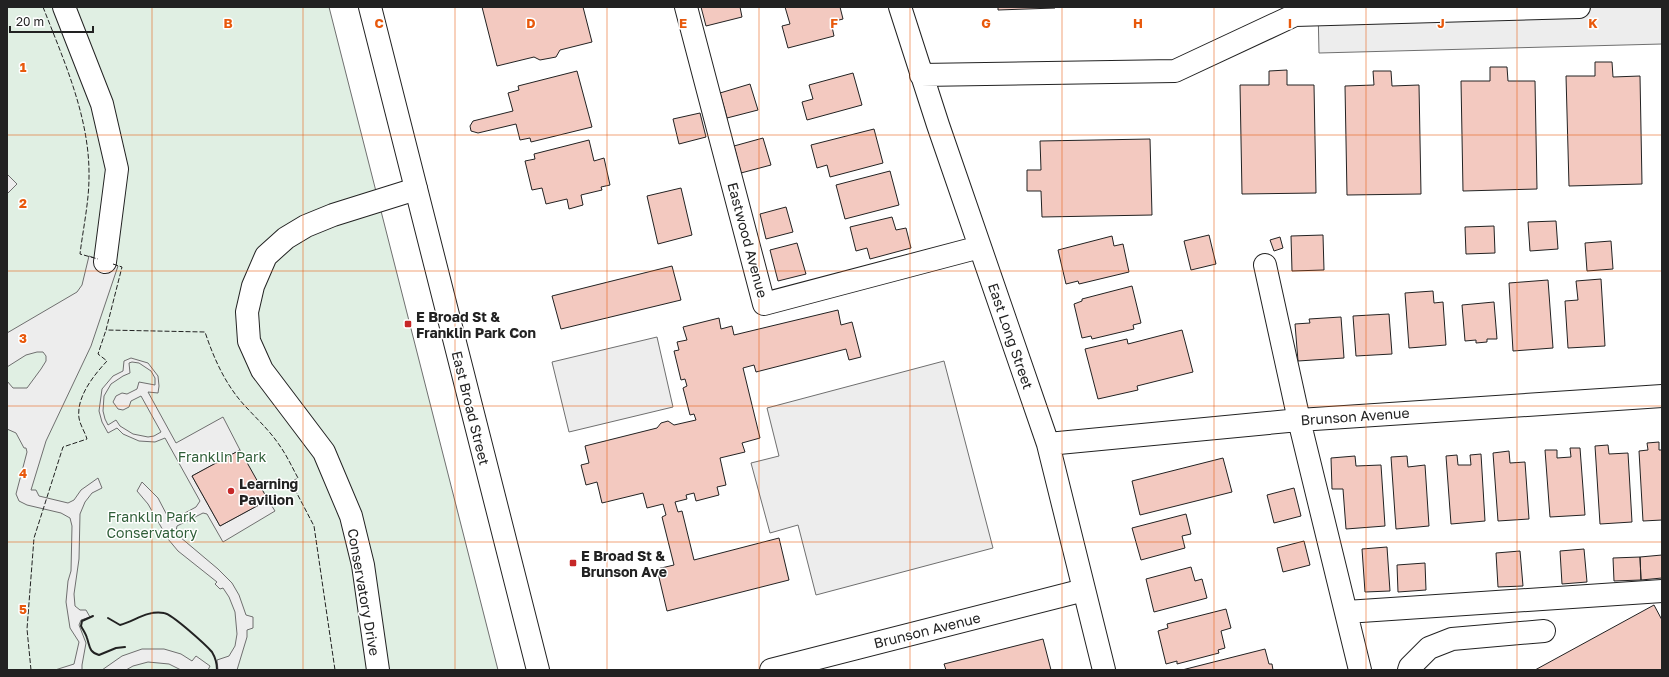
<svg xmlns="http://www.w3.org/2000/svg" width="1669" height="677" font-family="'Golos Text',sans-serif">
  <rect width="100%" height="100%" fill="#fff"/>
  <path fill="#e0efe3" stroke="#6f6f6f" d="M7 7H329L498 670H7Z"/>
  <path fill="#ededed" stroke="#6f6f6f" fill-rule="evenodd" d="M1318 7H1662V44L1319 53Z
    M7 174 17 184 7 194Z
    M89 256 118 266 91 346 46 441 31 490H36L39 496 68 503 74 500 81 490 98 478 102 488 92 493 85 502 80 514 79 559 74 594 75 606 80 610H86L90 617 81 620 79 625 86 643 82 665V670H55L74 664 79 642 70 628 66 602 68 581 71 571 72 526 70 518 61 513 27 505 19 501 16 494 27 452 26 448H24L16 433 7 429V381L13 388H27L41 369 46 361V356L43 352H37L26 355 7 367V333L77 292 82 285Z
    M657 337 673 407 569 432 552 362Z
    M131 358 148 363 158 376 159 386 158 393 148 392 176 443 223 417 240 450 192 476 220 526 268 500 275 511 223 542 207 514 203 513 177 526 176 531 180 537 218 569 232 583 239 595 246 615 253 617V628L247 630V637L237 670H218L217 660 229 656 235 646 237 634 235 612 229 597 223 588 220 589 215 584 217 582 178 551 168 539 148 504 137 491 142 482 158 498 169 519 172 520 196 507 200 501 165 438 155 442 139 441 123 434 117 428 108 433 102 422 99 411 102 389 113 376 123 371 124 361ZM132 362 139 363 151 371 155 378V385L139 382 137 389 127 394 122 393 116 396 113 402 118 409 123 410 129 407 131 401 141 396 161 432 154 436 148 437 133 434 120 426 116 420 108 425 105 419 103 411 104 396 111 384 123 376 130 373 129 363Z
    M944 361 993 548 816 595 798 525 770 533 751 463 779 456 767 408Z
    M142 649H164L181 654 192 661 196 656 210 666 208 670H181L169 664 148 662 133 666 126 670H102L122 656Z"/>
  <path fill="#f3c9c0" stroke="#222" d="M482 7H583L592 42 560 50 556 57 540 60 534 57 497 66Z
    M701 7H740L742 17 706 26Z
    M785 7H840L843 19 831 22 834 36 788 48 782 26 790 24Z
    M998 7H1055V8L998 10Z
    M1595 62H1612L1613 77 1640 76 1642 184 1569 186 1566 76H1595Z
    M1490 67H1507L1508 81H1535L1537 189 1463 191 1461 81H1490Z
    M1287 70V85H1314L1316 193 1242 194 1240 85H1269V71Z
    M577 71 592 127 531 142 530 138 520 140 516 124 478 133 471 131 470 126 473 121 513 111 508 93 519 90 518 86Z
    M1373 71H1391L1392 86 1419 85 1421 194 1347 195 1345 86 1374 85Z
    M853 73 862 105 807 120 802 102 813 99 809 85Z
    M750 84 758 110 727 118 720 93Z
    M700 113 706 137 679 144 673 119Z
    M874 129 883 163 830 177 827 165 817 168 811 145Z
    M763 138 771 165 741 173 734 146Z
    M1150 139 1152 215 1042 217 1041 191H1027V170H1041L1040 141Z
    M589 140 594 161 604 158 610 185 601 187 602 190 581 195 583 205 569 209 567 199 546 204 542 188 532 190 525 161 535 159 534 154Z
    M890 171 899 205 845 219 836 185Z
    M681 188 692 235 658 244 647 196Z
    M786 207 793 232 766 239 760 214Z
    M892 217 896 230 906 228 911 248 870 259 867 248 856 251 850 227Z
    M1556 221 1558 249 1530 251 1528 222Z
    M1494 226 1495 253 1466 254 1465 227Z
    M1209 235 1216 264 1191 270 1184 241Z
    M1323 235 1324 270 1292 271 1291 236Z
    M1112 236 1114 246 1123 244 1129 272 1079 284 1078 281 1066 284 1058 250Z
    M1280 237 1283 248 1274 251 1270 240Z
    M1611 241 1613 269 1587 271 1585 243Z
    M797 243 806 274 778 281 770 250Z
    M672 266 681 300 561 329 552 296Z
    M1601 279 1605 346 1568 348 1565 301 1578 300 1576 281Z
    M1548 280 1553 348 1513 351 1509 283Z
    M1132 286 1141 323 1133 325 1134 329 1092 339 1091 336 1082 338 1074 304 1082 301V299Z
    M1433 291 1434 303 1443 302 1446 345 1409 348 1405 293Z
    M1494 302 1497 339H1487V342L1476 343V340L1465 341 1462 305Z
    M838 310 841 325 852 322 861 357 849 360 846 349 756 372 754 365 743 368 760 438 742 443 745 452 720 458 726 485 717 487 719 495 696 501 694 493 686 495 687 499 675 502 678 512 682 511 694 560 779 538 789 580 667 611 657 569 674 565 662 517 666 515 663 504 647 508 643 493 602 503 597 482 586 485 581 465 589 463 585 446 657 428 661 423 668 421 674 425 696 420 694 414 690 415 683 388 687 386 685 379 681 380 674 351 679 350 677 342 687 340 683 327 719 318 721 329 732 326 734 335Z
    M1389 314 1392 354 1356 356 1353 316Z
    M1341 317 1344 358 1298 361 1295 324 1310 323 1309 319Z
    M1182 330 1193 372 1137 386 1138 390 1098 399 1085 349 1127 339 1128 344Z
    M1659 442V450H1662V520L1643 521 1639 451 1648 450 1647 443Z
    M1608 445 1609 454 1628 453 1632 522 1600 524 1595 446Z
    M1570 448H1580L1585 515 1550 517 1545 450H1557V458L1571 457Z
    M240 450 268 500 220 526 192 476Z
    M1509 451 1510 463 1525 462 1529 519 1498 521 1493 453Z
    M1481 454 1485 521 1451 524 1446 456 1457 455 1458 465H1471L1470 455Z
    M1355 456 1356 466 1381 465 1385 526 1346 529 1343 489H1332L1331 458Z
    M1407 456 1408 467 1425 465 1429 526 1396 529 1391 457Z
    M1223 458 1232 492 1140 515 1132 481Z
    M1294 488 1301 516 1274 523 1267 495Z
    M1186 514 1191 534 1182 536 1185 548 1141 560 1132 528Z
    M1304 541 1310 565 1283 572 1277 548Z
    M1387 547 1390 591 1365 592 1362 549Z
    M1584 549 1587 582 1562 584 1560 551Z
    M1520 551 1523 586 1498 587 1496 553Z
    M1662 555V578L1641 580 1640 557Z
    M1640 557 1641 580 1614 581 1613 558Z
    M1425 563 1426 590 1398 592 1397 565Z
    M1191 567 1195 581 1202 579 1207 598 1154 612 1146 579Z
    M1654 605 1662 620V670H1535Z
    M1226 609 1231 628 1221 631 1225 648 1218 650 1219 653 1177 664V661L1166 664 1158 631 1168 628 1167 624Z
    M1043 639 1051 670H946L944 664Z
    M1265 649 1269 664H1272L1273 670H1182Z"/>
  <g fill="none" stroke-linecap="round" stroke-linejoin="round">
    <defs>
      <path id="minor" d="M64 7 102 104 117 169 105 262
        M686 7 764 304 980 247
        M900 7 938 125 1048 444 1104 670
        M921 75 1175 71 1295 15 1579 7
        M1265 265 1299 420 1360 670
        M1048 444 1299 420 1662 396
        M1346 612 1662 591
        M378 670 363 565 351 516 324 452 262 370 249 341 247 312 253 286 266 256 286 238 306 226 333 215 416 189
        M771 670 1084 590
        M1409 670 1410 667 1429 648 1452 639 1544 631"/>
      <path id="major" d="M370 7 538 670"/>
    </defs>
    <use href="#minor" stroke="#222" stroke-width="24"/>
    <use href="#major" stroke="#222" stroke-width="24"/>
    <use href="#minor" stroke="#fff" stroke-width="22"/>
    <use href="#major" stroke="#fff" stroke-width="22"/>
    <path stroke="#222" stroke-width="1" stroke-dasharray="5 2" stroke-linecap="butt" d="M43 7C64 61 90 118 89 177 89 202 83 229 80 254L98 259
      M113 264 122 267 106 330 205 332C214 359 226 386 246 407 258 420 270 431 280 446 287 456 292 467 298 478L291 482 314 526 335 670
      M31 670 27 629 34 538 63 447 87 439C85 432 80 425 79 418 76 397 94 375 107 361L98 354 106 330"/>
    <path stroke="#222" stroke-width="2" d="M93 616 82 621 81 626C83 630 86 634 87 638 90 647 89 652 99 655L116 648 125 647
      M108 618 120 625C135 621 147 610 164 613 172 614 206 645 212 652 215 657 217 664 217 670"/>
  </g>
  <path fill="none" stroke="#e8590c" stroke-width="1" stroke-opacity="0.55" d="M152 7V670M303 7V670M455 7V670M607 7V670M759 7V670M910 7V670M1062 7V670M1214 7V670M1366 7V670M1517 7V670M7 135H1662M7 271H1662M7 406H1662M7 542H1662"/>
  <g fill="#c62828" stroke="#fff" stroke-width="1.5">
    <rect x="404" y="320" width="8" height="8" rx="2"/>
    <circle cx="231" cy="491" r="4"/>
    <rect x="569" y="559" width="8" height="8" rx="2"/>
  </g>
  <g text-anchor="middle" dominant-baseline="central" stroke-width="3" stroke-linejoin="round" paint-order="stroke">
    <g font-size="14" fill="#222" stroke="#fff">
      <text transform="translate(748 240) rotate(75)">Eastwood Avenue</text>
      <text transform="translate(1011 336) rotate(71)">East Long Street</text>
      <text transform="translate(471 408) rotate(76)">East Broad Street</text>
      <text transform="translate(1355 416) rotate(-4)">Brunson Avenue</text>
      <text transform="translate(364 592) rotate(80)">Conservatory Drive</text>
      <text transform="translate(927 630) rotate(-14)">Brunson Avenue</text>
    </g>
    <g font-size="14" font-weight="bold" fill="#222" stroke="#fff" text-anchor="start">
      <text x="416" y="316">E Broad St &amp;<tspan x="416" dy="16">Franklin Park Con</tspan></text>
      <text x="239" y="483">Learning<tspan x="239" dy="16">Pavilion</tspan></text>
      <text x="581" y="555">E Broad St &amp;<tspan x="581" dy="16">Brunson Ave</tspan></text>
    </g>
    <g font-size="14" fill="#2f5e38" stroke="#fff">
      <text x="222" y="456">Franklin Park</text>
      <text x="152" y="516">Franklin Park<tspan x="152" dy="16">Conservatory</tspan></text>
    </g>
  </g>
  <g font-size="13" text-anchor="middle" font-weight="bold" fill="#e8590c" stroke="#fff" stroke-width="3" stroke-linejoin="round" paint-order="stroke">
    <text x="228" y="28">B</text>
    <text x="379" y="28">C</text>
    <text x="531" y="28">D</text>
    <text x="683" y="28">E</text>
    <text x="834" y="28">F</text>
    <text x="986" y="28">G</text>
    <text x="1138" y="28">H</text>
    <text x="1290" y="28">I</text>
    <text x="1441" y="28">J</text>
    <text x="1593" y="28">K</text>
    <text x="23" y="72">1</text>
    <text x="23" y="208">2</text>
    <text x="23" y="343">3</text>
    <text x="23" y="478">4</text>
    <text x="23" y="614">5</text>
  </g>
  <rect width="1669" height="677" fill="none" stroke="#222222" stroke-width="16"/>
  <path d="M10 26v6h83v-6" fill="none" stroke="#222222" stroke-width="2"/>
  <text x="16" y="26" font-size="12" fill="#222222" stroke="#ffffff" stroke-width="3" paint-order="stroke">20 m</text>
</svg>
